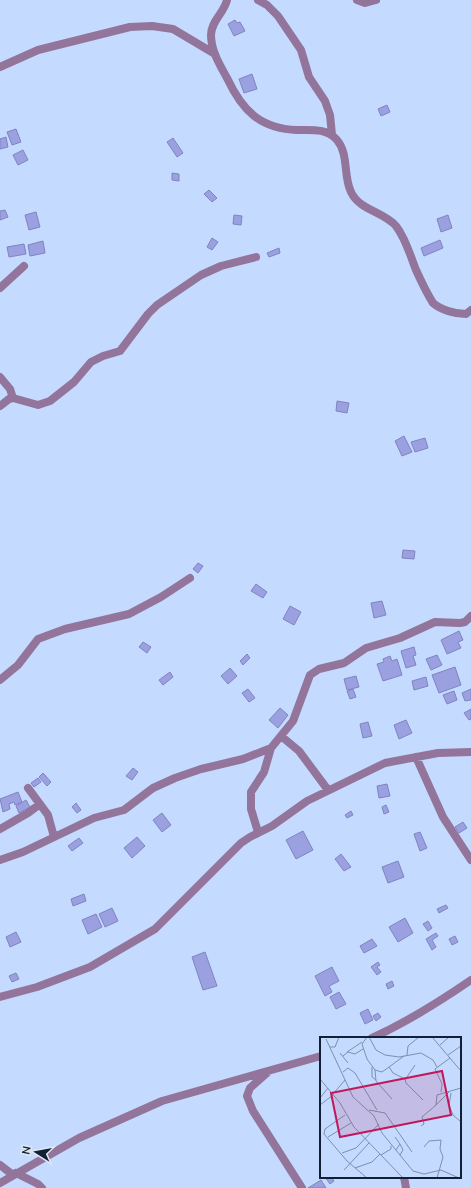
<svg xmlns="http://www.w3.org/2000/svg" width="471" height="1188" font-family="'Nunito Sans',sans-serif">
  <rect width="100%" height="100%" fill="#c4dafe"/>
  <path fill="#9ba1e0" stroke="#7f84c1" d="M235 20 237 23 240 22 245 31 234 36 228 24Z
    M252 74 257 89 244 93 239 79Z
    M387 105 390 112 381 116 378 109Z
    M16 129 21 142 12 145 7 132Z
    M6 137 8 147 0 149V139Z
    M173 138 183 153 177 157 167 142Z
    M23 150 28 160 18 165 13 155Z
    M172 173 179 174V181L172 180Z
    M209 190 217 198 212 202 204 194Z
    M5 210 8 217 0 220V211Z
    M36 212 40 227 29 230 25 215Z
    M234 215 242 216 241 225 233 224Z
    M448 215 452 228 441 232 437 219Z
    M212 238 218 242 212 250 207 247Z
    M440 240 443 248 424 256 421 248Z
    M43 241 45 253 30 256 28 245Z
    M24 244 26 254 9 257 7 247Z
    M279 248 280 253 269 257 267 253Z
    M337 401 349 403 347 413 336 411Z
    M404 436 412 452 402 456 395 441Z
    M425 438 428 448 415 452 411 442Z
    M403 550 415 551 414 559 402 558Z
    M198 563 203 566 198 573 193 569Z
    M256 584 267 592 263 598 251 591Z
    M382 601 386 615 374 618 371 603Z
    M290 606 301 612 294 625 283 619Z
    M459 631 463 640 458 642 461 648 447 654 441 640Z
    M143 642 151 647 147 653 139 647Z
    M414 647 416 655 413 656 416 665 406 668 401 651Z
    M247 654 250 658 243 665 240 661Z
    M437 655 442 665 431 670 426 659Z
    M390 656 392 661 397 659 402 675 383 681 377 664 384 662 383 659Z
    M455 667 461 685 439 693 432 675Z
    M230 668 237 676 228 684 221 676Z
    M170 672 173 677 163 685 159 680Z
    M356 676 359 687 347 690 344 679Z
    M426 677 428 686 414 690 412 681Z
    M248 689 255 698 249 702 242 693Z
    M353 689 356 697 350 699 347 691Z
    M471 689V700L465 701 462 693Z
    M454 691 457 700 447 704 443 695Z
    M280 708 288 715 278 728 269 720Z
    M471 709V719L469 720 464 713Z
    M406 720 412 733 399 739 394 725Z
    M368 722 372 736 363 738 360 724Z
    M133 768 138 772 132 780 126 776Z
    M43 773 51 782 47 786 39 777Z
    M38 778 41 782 34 787 31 783Z
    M387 784 390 796 379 798 377 786Z
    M18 792 22 802 15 805 14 802 9 804 10 809 3 812 0 799Z
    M26 800 30 807 19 813 16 806Z
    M76 803 81 810 77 813 72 807Z
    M386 805 389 812 384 814 382 807Z
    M351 811 353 815 347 818 345 815Z
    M162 813 171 825 162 832 153 820Z
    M463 822 467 828 459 833 455 827Z
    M303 831 313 850 296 859 286 840Z
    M420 832 427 848 420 851 414 834Z
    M137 837 145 846 132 858 124 848Z
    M79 838 83 843 72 851 68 846Z
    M341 854 351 867 344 871 335 859Z
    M398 861 404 877 388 883 382 867Z
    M84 894 86 901 73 906 71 899Z
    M446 905 448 908 439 913 437 909Z
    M112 908 118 921 105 927 99 914Z
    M96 914 102 927 88 934 82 920Z
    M405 918 413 933 398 942 389 927Z
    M428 921 432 928 428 931 423 924Z
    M16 932 21 942 10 947 6 937Z
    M436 933 438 936 432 940 436 947 432 950 426 939Z
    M455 936 458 942 452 945 449 939Z
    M372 939 377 946 364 953 360 946Z
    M205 952 217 986 203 990 192 957Z
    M378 962 380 965 377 967 381 972 377 975 371 967Z
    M332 967 339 981 329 986 332 992 325 996 315 976Z
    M16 973 19 979 12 982 9 976Z
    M392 981 394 986 388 989 386 984Z
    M339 992 346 1004 336 1009 330 997Z
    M368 1009 373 1020 365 1024 360 1013Z
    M378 1013 381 1017 376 1021 373 1016Z
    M325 1177H331L334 1181 330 1184Z
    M321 1180 326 1188H308Z"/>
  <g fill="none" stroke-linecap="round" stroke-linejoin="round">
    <path stroke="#93749a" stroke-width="8" d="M227 0C224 13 211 21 211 35 211 51 220 65 227 78 242 110 260 129 297 130 312 130 326 128 337 140 349 154 343 176 351 192 360 211 383 211 396 226 406 239 410 255 416 270 421 281 426 292 433 303 441 310 455 314 466 314L471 310
      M258 0 267 5 278 16 301 50 309 77 325 101 330 115 332 135
      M357 0 365 3 376 0
      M0 67 38 50 130 27 152 26 173 29 215 54
      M0 288 24 266
      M0 377 10 389 13 398
      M0 406 9 399 13 398 38 405 50 401 74 382 91 362 103 356 120 351 148 314 157 305 201 275 221 266 256 257
      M0 680 18 665 38 639 65 629 129 614 161 597 190 578
      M281 736 299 751 328 790
      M416 757 443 817 471 860
      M28 788 48 815 54 837
      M0 829 28 813 40 804
      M258 832 251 809V792L264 772 271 748 293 721 310 675 319 669 344 663 366 648 400 638 435 622 460 623 465 622 471 616
      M0 860 23 852 94 818 124 810 153 788 175 778 201 769 243 759 271 748
      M0 997 37 987 90 967 155 929 241 843 250 837 272 826 307 801 385 763 438 753 471 752
      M372 1038C407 1022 439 1002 471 980
      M268 1072 250 1088 247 1096 253 1111 302 1188
      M0 1165 13 1175
      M16 1173 38 1184 42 1188
      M404 1177 406 1188
      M0 1183 79 1138 162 1101 321 1056"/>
  </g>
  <g transform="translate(320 1037)">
    <rect width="141" height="141" fill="#c4dafe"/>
    <path fill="none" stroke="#7d90ae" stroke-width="1" d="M47 0 42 7 47 22 55 33 56 44 72 62M49 0 56 13 65 18 79 20 101 16 113 23 117 30M112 0 141 34M6 2 33 60 54 79 62 96 93 134 104 137 121 133 139 141M120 8 129 0M10 10H15L19 0M27 15 42 5M20 16 28 26M87 18 88 9 99 0M128 18 141 9M23 19 28 15 35 17 43 12M52 30V40L56 43M69 30 84 19M55 33 62 35 69 30 73 36 85 42 86 46 103 63M23 35 28 31 35 36 57 73M0 42 20 66 34 90 83 141M85 43 95 28M121 55 122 47 115 32 130 21M131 56 129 68 133 78 141 85M13 57 25 43M0 61 8 51M0 68 13 58M116 68 129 55M49 73 65 76 92 115M25 78 5 92 4 97 27 124 47 141M101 89 104 87 102 80 116 68 117 58 141 51M8 100 31 86M75 100 80 107 76 113M104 110 109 104 121 103 120 112 123 120 117 141M22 116 36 111 59 87M61 118 71 112V109M80 118 83 113 80 107M35 131 52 125 60 117M24 133 49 106"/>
    <path fill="#c2185b" fill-opacity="0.15" stroke="#c2185b" stroke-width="2" d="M122 34 131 78 20 100 11 56Z"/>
    <rect width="141" height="141" fill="none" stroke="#122035" stroke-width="2"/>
  </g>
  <g transform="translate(36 1152) rotate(281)" stroke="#dfe7f3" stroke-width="3" paint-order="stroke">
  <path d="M0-3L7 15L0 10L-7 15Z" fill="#122035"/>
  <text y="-6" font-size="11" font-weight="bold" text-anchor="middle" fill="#122035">N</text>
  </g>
</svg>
